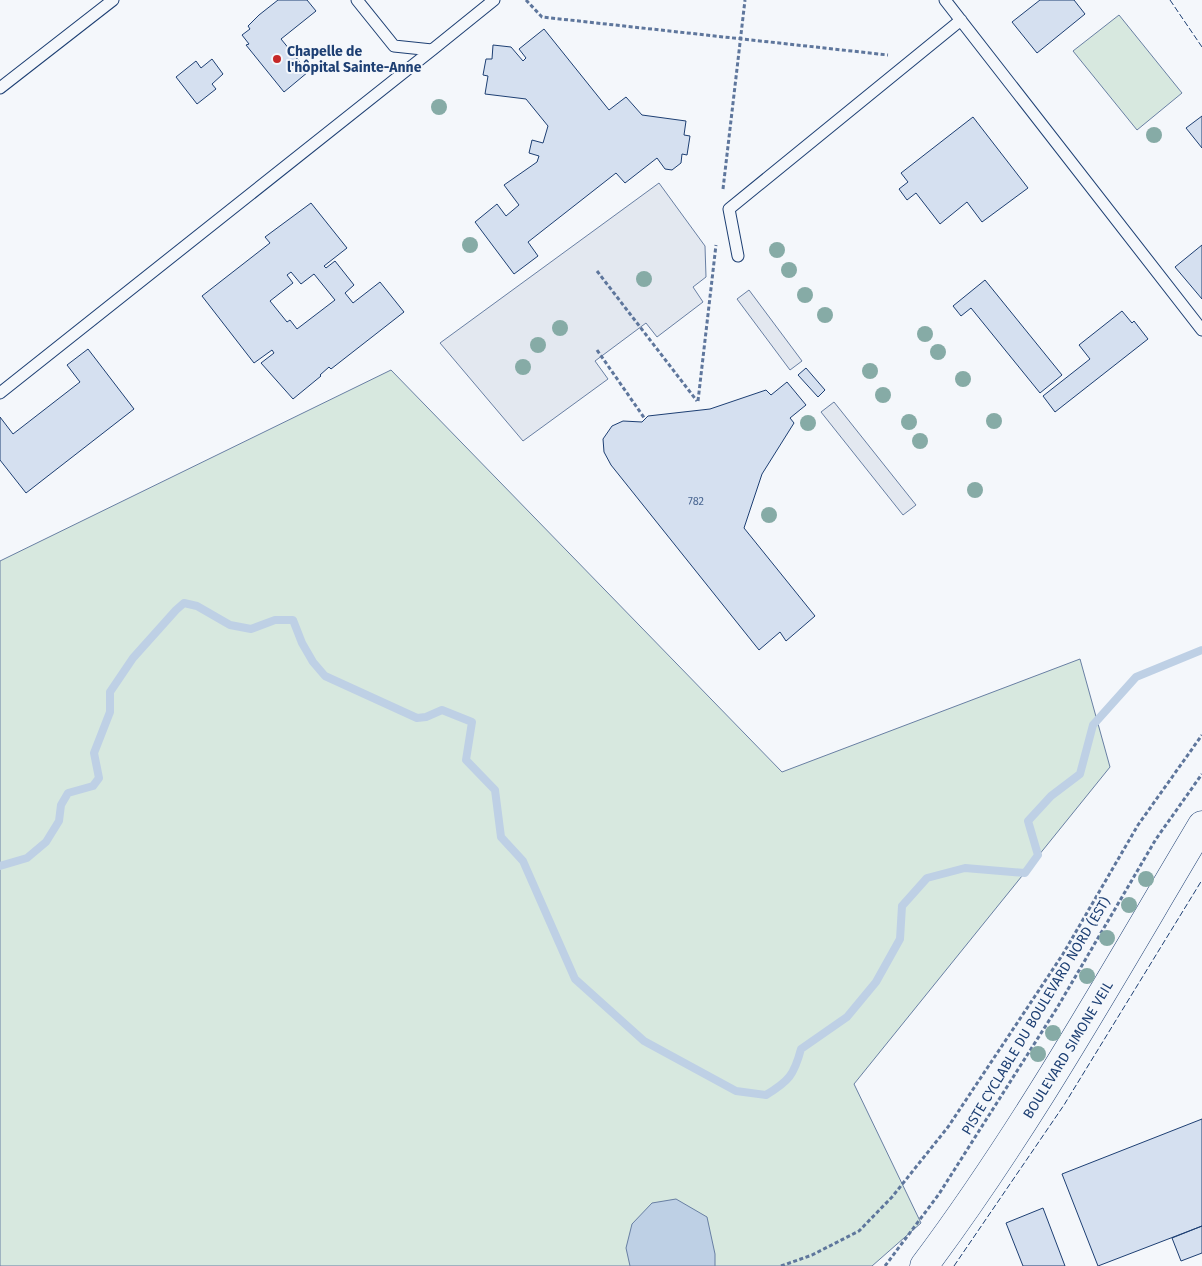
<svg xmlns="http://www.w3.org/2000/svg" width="1202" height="1266" font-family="'Fira Sans',sans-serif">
  <rect width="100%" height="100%" fill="#f4f7fb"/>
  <path fill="#d7e8df" stroke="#687fa3" d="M1119 15 1182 93 1137 130 1073 51Z
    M391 370 782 772 1080 659 1110 767 854 1084 921 1223 872 1266H0V561Z"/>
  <path fill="#e3e8f0" stroke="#687fa3" d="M659 183 705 246 706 277 693 287 703 302 657 337 646 323 595 361 608 379 523 441 440 343Z
    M749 290 802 361 790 370 737 299Z
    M834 402 916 505 903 515 821 412Z"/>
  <path fill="#bed0e5" stroke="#687fa3" d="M676 1199 707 1217 715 1254V1266H630L626 1248 632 1224 652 1203Z"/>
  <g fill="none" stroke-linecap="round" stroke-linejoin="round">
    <path stroke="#bed0e5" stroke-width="8" d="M0 866 27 858 46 842 59 821 61 805 68 793 93 786 99 778 94 753 110 712V692L133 658 176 610 184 603 197 606 230 625 251 629 275 620H293L302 643 313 662 325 676 417 718 426 717 442 710 472 722 466 760 495 790 501 837 523 861 575 979 644 1041 736 1091 766 1095C789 1081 794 1075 801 1049L847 1017 876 982 900 939 902 906 927 878 965 868 1025 873 1038 855 1028 821 1051 796 1080 774 1093 725 1136 677 1202 650"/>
  </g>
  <path fill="#d5e0f0" stroke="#1d3f73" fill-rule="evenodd" d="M278 0H307L316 11 281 39 308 72 284 92 246 45 249 44 242 35 250 29 248 26 259 15Z
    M1040 0H1074L1085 14 1037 53 1012 22Z
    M544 29 609 110 626 97 642 115 686 121 684 135 690 136 687 155 682 154 681 163 672 170 665 169 657 158 625 183 616 173 528 242 538 256 514 274 475 222 497 204 506 216 519 205 504 185 537 162 539 156 529 153 532 140 543 143 548 126 526 99 485 94 488 76 483 75 486 59H492L493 45 511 47 523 61 526 58 519 49Z
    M212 59 223 74 212 84 216 89 197 104 176 77 196 61 201 68Z
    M1202 116V148L1186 128Z
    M973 117 1028 188 982 222 967 202 940 224 916 193 907 200 899 189 908 182 901 173Z
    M311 203 347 248 324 266 326 268 335 261 354 285 345 293 353 303 380 282 404 312 331 369 329 367 320 375 321 376 293 399 261 363 274 353 272 350 254 363 202 296 270 243 265 237ZM291 272 301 284 314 274 335 300 297 329 290 320 287 322 270 301 293 283 287 275Z
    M1202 245V299L1175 267Z
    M985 280 1062 375 1040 393 971 308 961 316 953 306Z
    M1122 311 1132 323 1134 321 1148 339 1055 412 1043 396 1090 359 1079 345Z
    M88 349 134 409 26 493 0 460V417L13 434 80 382 67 365Z
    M806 368 825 390 818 397 798 375Z
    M787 382 806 405 790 418 794 423 762 474 744 528 815 616 786 641 780 632 759 650 611 465 604 452 603 439 612 426 623 421 642 422 648 416 710 409 766 390 771 395Z
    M1202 1119V1226L1098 1266 1062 1174Z
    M1043 1208 1065 1266H1023L1006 1223Z
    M1202 1226V1253L1181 1261 1172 1238Z"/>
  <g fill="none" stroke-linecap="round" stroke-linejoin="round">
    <defs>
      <path id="service" d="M357 0 394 46 432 50 494 0
        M945 0 1202 330
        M0 88 113 0
        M738 256 729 209 961 20
        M0 393 432 50"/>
      <g id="secondary">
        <path id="s1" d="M924 1266C1028 1127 1113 974 1202 825"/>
      </g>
    </defs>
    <use href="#service" stroke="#1d3f73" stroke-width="13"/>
    <use href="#secondary" stroke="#1d3f73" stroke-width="29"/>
    <path stroke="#5e769c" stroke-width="3" stroke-dasharray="4 2.5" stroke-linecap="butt" d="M526 0 542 17 888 55
      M723 189 745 0
      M597 271 697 401
      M597 350 645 419
      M698 401 716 245
      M781 1266 812 1255 859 1231 892 1197 948 1127 1063 954 1138 825 1202 735
      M885 1266 939 1194 1057 1008 1156 839 1202 774"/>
    <use href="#service" stroke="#f4f7fb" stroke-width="11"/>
    <use href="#secondary" stroke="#f4f7fb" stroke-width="28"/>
    <path stroke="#1d3f73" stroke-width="1" stroke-dasharray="6 2.5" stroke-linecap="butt" d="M1170 0 1202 47
      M954 1266 1064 1105 1202 880"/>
  </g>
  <g fill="#86aba6">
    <circle cx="439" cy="107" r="8"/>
    <circle cx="1154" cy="135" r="8"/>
    <circle cx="470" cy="245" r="8"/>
    <circle cx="777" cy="250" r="8"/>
    <circle cx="789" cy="270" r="8"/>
    <circle cx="644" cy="279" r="8"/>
    <circle cx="805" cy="295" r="8"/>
    <circle cx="825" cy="315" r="8"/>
    <circle cx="560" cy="328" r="8"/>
    <circle cx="925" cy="334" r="8"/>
    <circle cx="538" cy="345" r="8"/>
    <circle cx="938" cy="352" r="8"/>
    <circle cx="523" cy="367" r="8"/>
    <circle cx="870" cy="371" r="8"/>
    <circle cx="963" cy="379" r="8"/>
    <circle cx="883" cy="395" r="8"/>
    <circle cx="994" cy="421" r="8"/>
    <circle cx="909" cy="422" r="8"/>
    <circle cx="808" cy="423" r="8"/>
    <circle cx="920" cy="441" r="8"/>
    <circle cx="975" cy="490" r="8"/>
    <circle cx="769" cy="515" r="8"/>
    <circle cx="1146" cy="879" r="8"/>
    <circle cx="1129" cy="905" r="8"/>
    <circle cx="1107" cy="938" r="8"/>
    <circle cx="1087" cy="976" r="8"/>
    <circle cx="1053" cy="1033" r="8"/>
    <circle cx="1038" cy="1054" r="8"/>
  </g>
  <circle fill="#c62828" stroke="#f4f7fb" stroke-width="2" cx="277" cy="59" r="5"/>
  <g text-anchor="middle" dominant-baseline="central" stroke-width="4" stroke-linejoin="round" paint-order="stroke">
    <g font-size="11" fill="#4b6792">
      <text x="696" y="501">782</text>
    </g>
    <g font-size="14" font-weight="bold" fill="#1d3f73" stroke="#f4f7fb" text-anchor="start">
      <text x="287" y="51">Chapelle de<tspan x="287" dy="16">l'hôpital Sainte-Anne</tspan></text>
    </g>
    <g font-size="14" fill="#1d3f73" stroke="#f4f7fb">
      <text transform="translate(1036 1016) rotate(-59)">PISTE CYCLABLE DU BOULEVARD NORD (EST)</text>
      <text stroke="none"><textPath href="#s1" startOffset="260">BOULEVARD SIMONE VEIL</textPath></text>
    </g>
  </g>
</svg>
